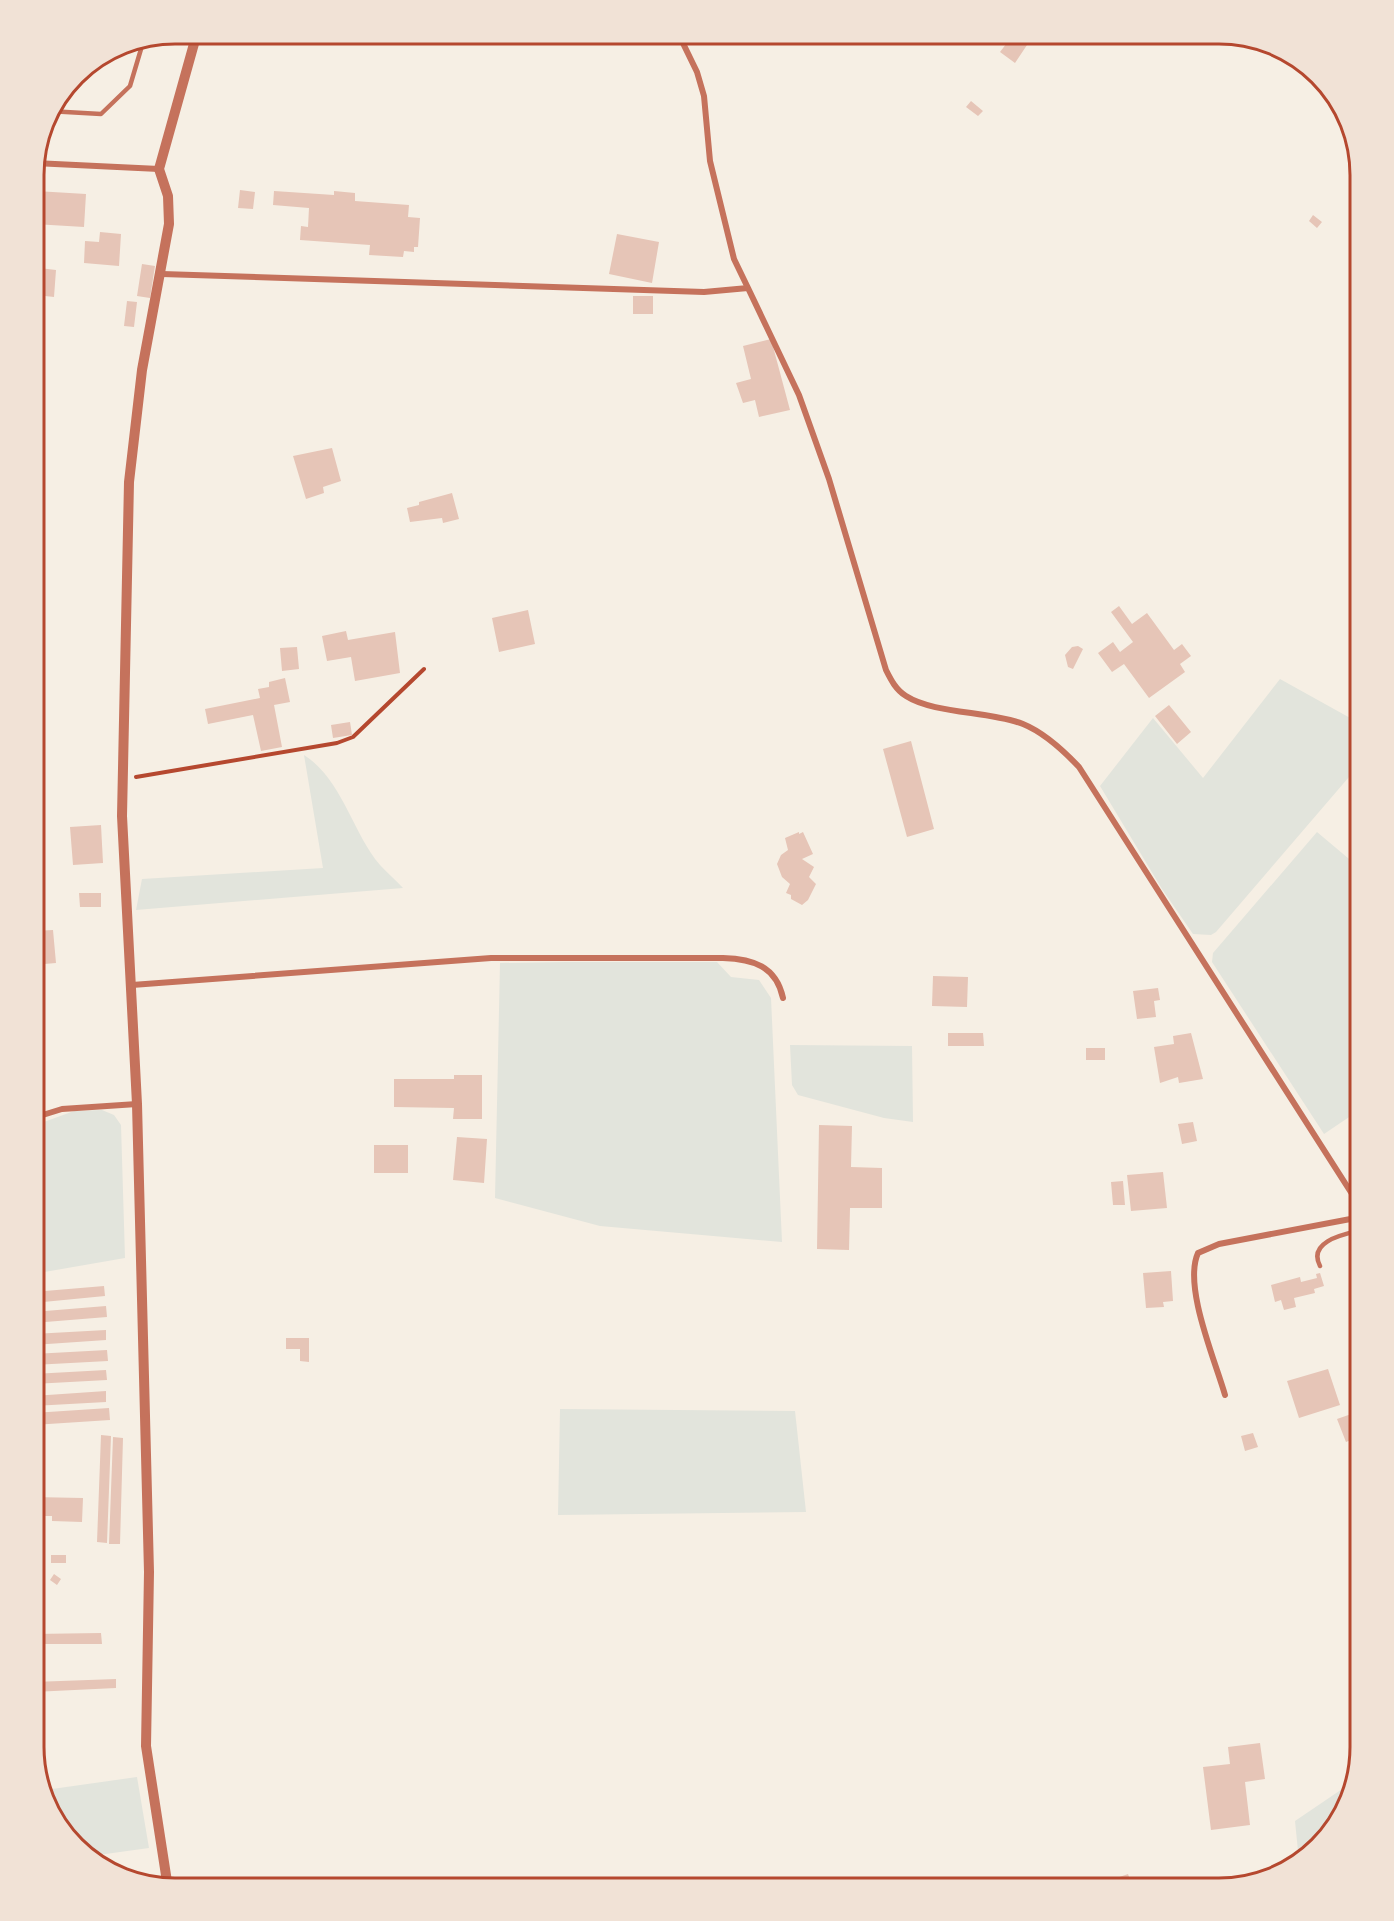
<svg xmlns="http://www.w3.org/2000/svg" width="1394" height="1921" font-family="'Sofia Sans Condensed',sans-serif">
  <rect width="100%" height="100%" fill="#f6efe4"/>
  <path fill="#e2e4dc" d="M1280 679 1361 724V763L1216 932 1211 935 1193 934 1162 889 1100 786 1153 718 1203 778Z
    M304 755C342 779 352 832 380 865 387 873 396 880 403 888L136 910 142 879 323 868Z
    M1317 832 1361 869V1109L1324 1134 1212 962 1213 953Z
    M566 962H717L731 977 759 980 771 998 782 1242 600 1226 495 1198 500 963Z
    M790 1045 912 1046 913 1122 884 1118 798 1095 792 1085Z
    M102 1110 114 1115 121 1125 125 1258 33 1274V1126L74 1111Z
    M560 1409 795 1411 806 1512 558 1515Z
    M137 1777 149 1848 91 1856 52 1818 45 1790Z
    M1351 1783 1342 1817 1299 1861 1295 1821Z"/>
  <path fill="#e6c5b7" d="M1013 35 1027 45 1015 63 1000 52Z
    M971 101 983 111 978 116 966 107Z
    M240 190 255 192 253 209 238 208Z
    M36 191 86 194 84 227 34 224Z
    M274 191 334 195V191L355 193V201L409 205 408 217 420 218 418 247H414V252L404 251 403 257 369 255 370 245 300 240 301 226 308 227 309 208 273 205Z
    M1313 215 1322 222 1317 228 1309 221Z
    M100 232 121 234 119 266 84 263 85 241 99 242Z
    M617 234 659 242 652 283 609 274Z
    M142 264 155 266 150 298 137 296Z
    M39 268 56 270 54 297 36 295Z
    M633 296H653V314H633Z
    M127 301 137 302 134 327 124 326Z
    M771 339 790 410 759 417 755 400 743 403 736 383 751 379 743 346Z
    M332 448 341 481 323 487 324 493 306 499 293 456Z
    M452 493 459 519 443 523 442 518 410 522 407 508 419 505V502Z
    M1119 606 1132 624 1147 613 1174 650 1182 644 1191 656 1180 664 1185 672 1149 698 1124 664 1112 672 1098 653 1113 642 1120 652 1133 642 1111 612Z
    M528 610 535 644 499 652 492 618Z
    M346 631 348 640 395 632 400 673 355 681 351 657 327 661 322 636Z
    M1078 646 1083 649 1073 669 1068 667 1065 655 1072 647Z
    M297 647 299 669 282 671 280 648Z
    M285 678 290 702 274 705 282 747 261 751 253 715 208 724 205 709 260 698 258 689 269 687V682Z
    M1169 705 1191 732 1177 744 1155 716Z
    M350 722 352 735 333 738 331 725Z
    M911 741 934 829 907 837 883 749Z
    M101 825 103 863 73 865 70 827Z
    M799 832V834L803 832 813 854 802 859 814 867 809 877 816 884 808 900 802 905 791 899V895L786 893 790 884 782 877 777 864 781 855 788 850 785 838Z
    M79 893H101V907H80Z
    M53 930 56 963 33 965V931Z
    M933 976 968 977 967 1007 932 1006Z
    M1158 988 1160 1000 1154 1001 1156 1017 1137 1019 1133 991Z
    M948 1033H983L984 1046H948Z
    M1191 1033 1203 1079 1179 1083 1178 1077 1160 1083 1154 1047 1174 1044 1173 1036Z
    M1086 1048H1105V1060H1086Z
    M454 1075H482V1119H453L454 1108 394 1107V1079H454Z
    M1193 1122 1197 1141 1182 1144 1178 1124Z
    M819 1125 852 1126 851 1167 882 1168V1208H850L849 1250 817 1249Z
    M457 1137 487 1139 484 1183 453 1180Z
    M374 1145H408V1173H374Z
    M1163 1172 1167 1208 1131 1211 1127 1175Z
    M1123 1181 1125 1205H1113L1111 1182Z
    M1171 1271 1173 1301 1163 1302 1164 1307 1146 1308 1143 1273Z
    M1320 1273 1324 1286 1314 1289 1315 1293 1294 1298 1296 1307 1284 1310 1281 1300 1275 1302 1271 1285 1300 1277 1301 1282 1317 1278 1316 1274Z
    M104 1286 105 1296 33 1303V1292Z
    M106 1306 107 1317 33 1323V1312Z
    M106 1330V1340L33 1345V1334Z
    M286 1338H309V1362L300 1361V1349H286Z
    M107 1350 108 1361 33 1365V1354Z
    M1328 1369 1340 1405 1299 1418 1287 1381Z
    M106 1370 107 1380 33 1384V1374Z
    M106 1391V1402L33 1406V1396Z
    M109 1408 110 1420 33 1425V1413Z
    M1357 1412 1361 1423V1436L1346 1442 1337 1419Z
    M1253 1433 1258 1447 1245 1451 1241 1436Z
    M101 1435 111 1436 107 1543 97 1542Z
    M113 1437 123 1438 120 1544H109Z
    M33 1497 83 1498 82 1522 52 1521V1516H33Z
    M51 1555H66V1563H51Z
    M54 1574 61 1579 57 1585 50 1580Z
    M101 1633 102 1644H33V1634Z
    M116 1679V1688L33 1692V1682Z
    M1260 1743 1265 1779 1245 1782 1250 1825 1211 1830 1203 1767 1230 1764 1228 1747Z
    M1128 1874 1133 1888H1088Z"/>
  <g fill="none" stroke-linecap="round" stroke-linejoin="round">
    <path stroke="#b5482f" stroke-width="4" d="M136 777 337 743 353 737 424 669"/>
    <path stroke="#c5725c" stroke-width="4.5" d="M48 111 101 114 130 86 144 39
      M1320 1266C1307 1241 1345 1234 1361 1230"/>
    <path stroke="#c5725c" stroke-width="6" d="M678 33 697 72 704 96 710 161 734 259 748 288
      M34 163 159 169
      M162 274 704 292 748 288 799 395 829 479 886 670C891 680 896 690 906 696 934 714 990 711 1023 724 1045 733 1063 750 1079 767L1361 1208
      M132 985 491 958H723C753 959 776 966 783 998
      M33 1118 62 1109 137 1104
      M1225 1395C1215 1360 1183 1286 1198 1253L1219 1244 1361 1217"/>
    <path stroke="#c5725c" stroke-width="10" d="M168 1888 146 1746 149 1572 137 1104 122 816 129 482 142 370 169 224 168 196 159 169 197 33"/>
  </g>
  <path d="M0 0H1394V1921H0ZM175 44H1219A131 131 0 0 1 1350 175V1747A131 131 0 0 1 1219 1878H175A131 131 0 0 1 44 1747V175A131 131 0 0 1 175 44Z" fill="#f1e2d6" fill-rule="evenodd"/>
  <path fill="none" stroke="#b5482f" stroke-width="3" d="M175 44H1219A131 131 0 0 1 1350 175V1747A131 131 0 0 1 1219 1878H175A131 131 0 0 1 44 1747V175A131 131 0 0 1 175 44Z"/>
</svg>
